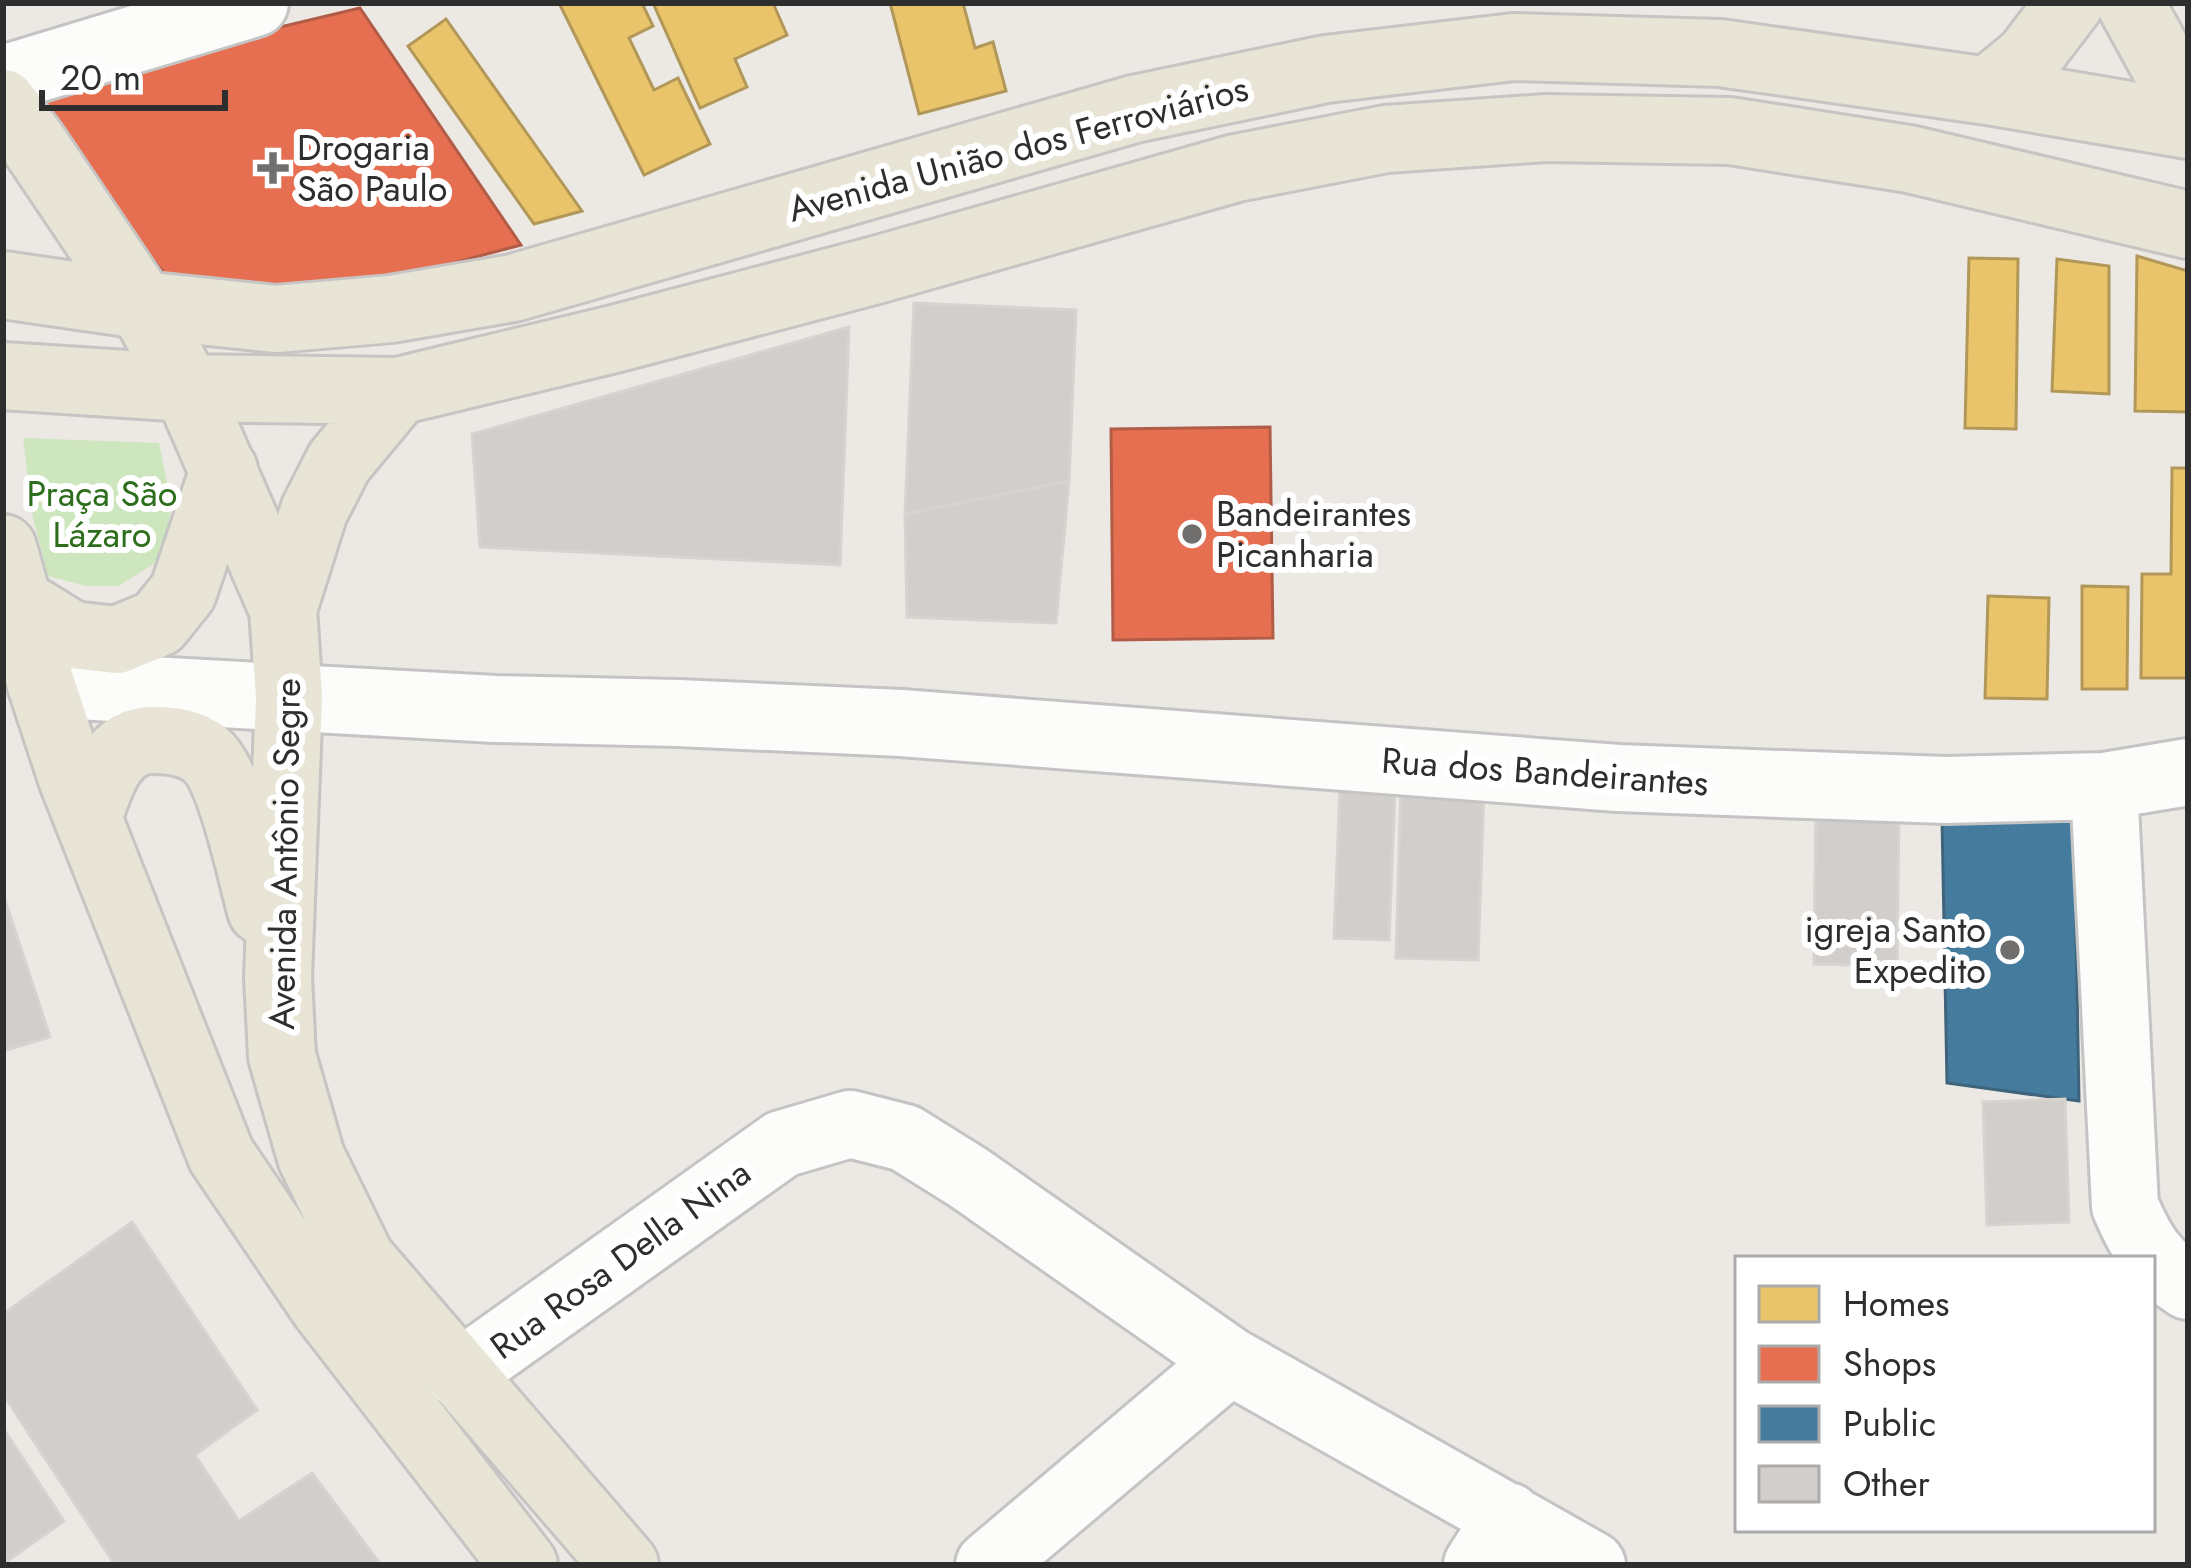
<svg xmlns="http://www.w3.org/2000/svg" width="2191" height="1568" font-family="Jost,sans-serif">
  <rect width="100%" height="100%" fill="#ece8e4"/>
  <path fill="#cee6be" d="M23 438 159 443 172 508 159 561 118 586H86L48 576 33 518Z"/>
  <path fill="#e9c46a" stroke="#b19758" stroke-width="3" d="M559 3H642L653 26 629 38 654 90 678 78 710 144 644 175Z
    M653 3H773L787 35 735 59 747 87 700 108Z
    M890 3H963L975 48 993 42 1006 91 919 114Z
    M446 19 582 211 534 224 408 46Z
    M2137 256 2188 271V412L2135 411Z
    M1969 258 2018 259 2016 429 1965 428Z
    M2057 259 2109 266V394L2052 391Z
    M2172 468H2188V678H2141L2142 574H2171Z
    M2082 586 2128 587 2127 689H2082Z
    M1988 596 2049 598 2047 699 1985 698Z"/>
  <path fill="#e76f51" stroke="#b05c46" stroke-width="3" d="M360 8 521 245 385 281 269 293 168 278 15 90Z
    M1270 427 1273 638 1113 640 1111 429Z"/>
  <path fill="#457b9d" stroke="#3e647c" stroke-width="3" d="M2074 813 2079 1101 1947 1083 1942 818Z"/>
  <path fill="#d1cecb" stroke="#d7d4d0" stroke-width="3" d="M914 303 1076 310 1069 481 905 514Z
    M849 327 840 565 480 547 472 434Z
    M1069 481 1056 623 907 617 905 514Z
    M1401 786 1484 788 1478 960 1396 958Z
    M1340 787 1395 790 1389 940 1334 938Z
    M1816 805 1899 806 1897 966 1814 964Z
    M3 894 50 1037 3 1051Z
    M2065 1099 2069 1222 1987 1225 1983 1102Z
    M132 1222 257 1410 195 1455 239 1521 312 1473 381 1565H115L3 1394V1314Z
    M3 1428 64 1521 3 1564Z"/>
  <g fill="none" stroke-linecap="round" stroke-linejoin="round">
    <defs>
      <path id="minor" d="M3 79 255 3
        M41 684 495 709 678 713 901 723 1618 778 1945 790 2104 786 2188 772
        M2104 786 2125 1206C2141 1243 2153 1264 2188 1286
        M459 1374 782 1144 850 1124 905 1138 969 1178 1230 1361 1592 1565
        M989 1565 1230 1361
        M1477 1565 1508 1516"/>
      <path id="major" d="M2130 3 2164 65 2188 100
        M1988 91 2028 58 2070 3
        M3 103 33 143 142 305 187 388 283 609 289 697 278 977 282 1056 311 1157 361 1259 625 1565
        M3 285 142 305 276 319 391 309 513 288 1134 109 1326 69 1514 47 1720 53 1988 91 2188 125
        M3 376 187 388 398 391 614 339 876 270 1236 168 1386 139 1546 128 1730 131 1909 159 2188 225
        M3 548 41 684 72 778 221 1155 324 1307 524 1565
        M17 601 72 635 117 640 158 623 183 592 224 470
        M283 609 314 511 339 462 398 391
        M88 819C99 786 111 740 153 740 171 740 190 742 205 754 232 776 251 874 261 910"/>
    </defs>
    <use href="#minor" stroke="#c5c4c5" stroke-width="72"/>
    <use href="#major" stroke="#c6c5c4" stroke-width="72"/>
    <use href="#minor" stroke="#fcfcfb" stroke-width="66"/>
    <use href="#major" stroke="#e8e4d6" stroke-width="66"/>
  </g>
  <g fill="#706f6e" stroke="#fff" stroke-width="4.5">
    <path d="M267 150h12v12h12v12h-12v12h-12v-12h-12v-12h12z"/>
    <circle cx="1192" cy="534" r="12"/>
    <circle cx="2010" cy="950" r="12"/>
  </g>
  <g text-anchor="middle" dominant-baseline="central" stroke-width="12" stroke-linejoin="round" paint-order="stroke">
    <g font-size="36" fill="#2e2e2e" stroke="#fff" text-anchor="start">
      <text x="297" y="147">Drogaria<tspan x="297" dy="41">São Paulo</tspan></text>
      <text x="1216" y="513">Bandeirantes<tspan x="1216" dy="41">Picanharia</tspan></text>
      <text x="1986" y="929" text-anchor="end">igreja Santo<tspan x="1986" dy="41">Expedito</tspan></text>
    </g>
    <g font-size="36" fill="#2e2e2e" stroke="#fff">
      <text transform="translate(1018 148) rotate(-15)">Avenida União dos Ferroviários</text>
      <text transform="translate(1545 771) rotate(4)">Rua dos Bandeirantes</text>
      <text transform="translate(284 854) rotate(-89)">Avenida Antônio Segre</text>
      <text transform="translate(620 1259) rotate(-36)">Rua Rosa Della Nina</text>
    </g>
    <g font-size="36" fill="#2c6e1b" stroke="#fff">
      <text x="102" y="493">Praça São<tspan x="102" dy="41">Lázaro</tspan></text>
    </g>
  </g>
  <rect width="2191" height="1568" fill="none" stroke="#2e2e2e" stroke-width="12"/>
  <rect x="1735" y="1256" width="420" height="276" fill="#ffffff" stroke="#ababab" stroke-width="3"/>
  <rect x="1759" y="1286" width="60" height="36" fill="#e9c46a" stroke="#ababab" stroke-width="3"/>
  <text x="1843" y="1316" font-size="36" fill="#2e2e2e">Homes</text>
  <rect x="1759" y="1346" width="60" height="36" fill="#e76f51" stroke="#ababab" stroke-width="3"/>
  <text x="1843" y="1376" font-size="36" fill="#2e2e2e">Shops</text>
  <rect x="1759" y="1406" width="60" height="36" fill="#457b9d" stroke="#ababab" stroke-width="3"/>
  <text x="1843" y="1436" font-size="36" fill="#2e2e2e">Public</text>
  <rect x="1759" y="1466" width="60" height="36" fill="#d1cecb" stroke="#ababab" stroke-width="3"/>
  <text x="1843" y="1496" font-size="36" fill="#2e2e2e">Other</text>
  <path d="M42 90v18h183v-18" fill="none" stroke="#2e2e2e" stroke-width="6"/>
  <text x="60" y="90" font-size="36" fill="#2e2e2e" stroke="#ffffff" stroke-width="9" paint-order="stroke">20 m</text>
</svg>
